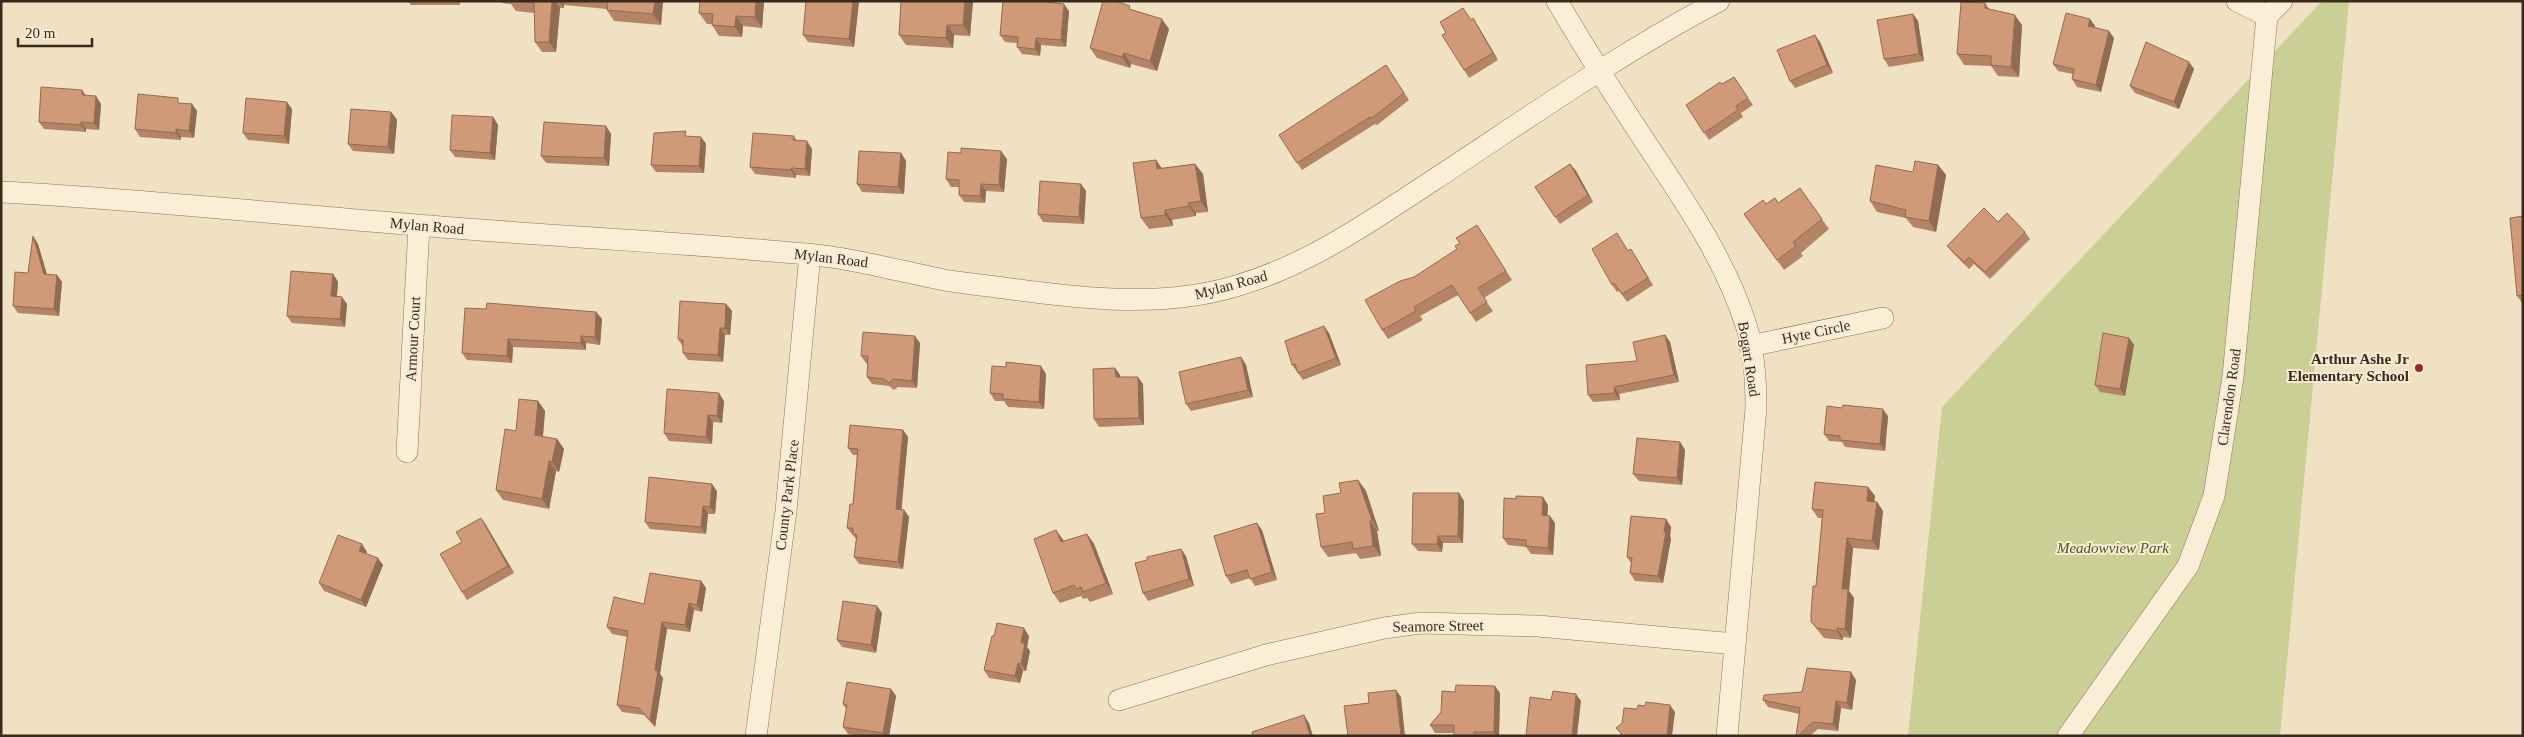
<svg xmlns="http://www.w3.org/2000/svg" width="2524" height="737" font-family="'Times New Roman',serif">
  <rect width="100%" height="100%" fill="#f0e1c3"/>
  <path fill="#cacf96" d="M2322 1H2349L2280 736H1908L1942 407Z"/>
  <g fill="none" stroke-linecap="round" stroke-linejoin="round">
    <defs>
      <path id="minor" d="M1557 1C1585 49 1615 96 1646 143 1684 200 1725 259 1746 325 1754 351 1756 381 1756 408L1727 736
        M2237 1 2267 16
        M1 192C140 199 278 214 417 225 546 236 676 242 806 254 851 258 895 270 939 279 963 284 987 285 1011 289 1085 299 1163 308 1236 286 1309 265 1371 221 1435 179 1528 118 1620 53 1719 1
        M1750 346 1883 318
        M407 452 419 226
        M1119 700 1266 655 1384 628 1421 623 1538 626 1735 644
        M756 736 786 511 810 254
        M2068 736 2188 566 2214 496 2233 377 2267 16 2282 1"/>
    </defs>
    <use href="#minor" stroke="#8b7259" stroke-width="22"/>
    <use href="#minor" stroke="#faeed7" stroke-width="21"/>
  </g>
  <path fill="#b38466" d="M408 1H460V5H411Z
    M500 1H663L661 25 614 21 607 10V9L564 5V8H560L556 52H542L535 42V13L516 11 511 4 502 3Z
    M700 1H764L762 28 743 26 742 37 719 36 712 25V24H707L699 13Z
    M859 1 854 47 808 42 803 35Z
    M901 1H973L970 36 954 35 953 48 906 45 899 35Z
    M1989 9 2022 25 2019 77 1998 76 1991 66 1964 65 1957 54Z
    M1133 10 1169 29 1157 71 1131 64 1130 68 1097 58 1090 48Z
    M1069 11 1066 47 1041 45 1040 56 1022 54 1017 47V43L1005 42 1000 35Z
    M1913 14 1918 21 1924 61 1889 67 1884 59Z
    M1473 18 1498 60 1469 78 1464 70 1471 19Z
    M2090 19 2095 26 2094 27 2114 38 2101 92 2077 87 2072 79 2073 74 2058 71 2053 64Z
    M1820 42 1833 73 1795 88 1790 81Z
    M2189 62 2194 69 2179 109 2135 93 2130 86Z
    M1386 65 1409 100 1377 125 1375 124 1302 170 1279 135Z
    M1734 77 1753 105 1741 113 1743 117 1709 140 1686 105Z
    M86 96 101 104 99 130 86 129V132L44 129 39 122Z
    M182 103 192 104 197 111 194 138 181 137V140L140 137 135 129Z
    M292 109 289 144 248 140 243 133Z
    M391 112 397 120 394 154 353 151 348 144Z
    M493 117 498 125 495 160 455 157 450 150Z
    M606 126 611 134 609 166 546 163 541 156Z
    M689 136 701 137 706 144 704 173 656 172 651 165Z
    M794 136 797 141 812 149 810 176 796 175V178L755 174 750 167Z
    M901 153 906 161 904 194 862 192 857 184Z
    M1007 159 1004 192 986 191 985 203 964 202 959 195V187H951L946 179Z
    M1156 160 1162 168 1195 164 1203 174 1208 212 1196 213V216L1172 220 1173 226 1149 229 1141 218Z
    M1570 164 1576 171 1593 202 1560 224 1535 187Z
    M1938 165 1946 175 1936 232 1913 227 1906 218 1877 212 1870 201 1913 172Z
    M1800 188 1829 229 1801 253 1803 256 1784 270 1744 214 1766 204 1778 203Z
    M1086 191 1084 224 1043 222 1038 214Z
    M2523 216V304L2517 296Z
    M1998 222 2025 232 2030 239 1990 279 1974 264 1969 269 1953 253 1947 246Z
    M1477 225 1512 280 1484 298 1493 311 1476 322 1458 295 1420 316 1423 320 1388 339 1382 330 1457 249 1460 243Z
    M33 236 38 244 47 275H57L62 282 59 316 18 313 13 306 28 273Z
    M1629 251 1636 257 1653 285 1627 302 1619 291 1617 292 1612 285Z
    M333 274 338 282 337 296 347 304 345 327 292 323 287 316Z
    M726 304 732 311 730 335H725L723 362 688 360 683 353V347L678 339Z
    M486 309 596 312 602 319 600 345 586 343V350L513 347 512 363 467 360 462 353Z
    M1329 333 1341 365 1303 380 1292 365Z
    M1665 335 1670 342 1679 382 1619 394 1620 400 1593 402 1588 395 1637 361Z
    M2129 338 2134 345 2125 396 2100 392 2095 385Z
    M920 343 917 388 898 387 894 390 889 386 872 384 867 377 868 364 866 363 861 356Z
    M1241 357 1246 365 1253 397 1191 411 1186 404Z
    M1006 367 1046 374 1044 409 1008 407 1004 401H995L990 393Z
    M1115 368 1120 375V377L1143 384 1144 425 1099 427 1094 419Z
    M538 401 545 411 543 437 557 439 564 449 559 472 556 471 549 509 503 500 496 490 516 431Z
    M724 401 722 423 713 422 712 444 669 441 664 433Z
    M1888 416 1885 451 1845 447 1842 442 1829 441 1824 434Z
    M903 430 908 437 901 509 904 510 909 517 903 569 859 564 854 557 856 539 847 528 853 504 857 455H853L848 448Z
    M1680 442 1685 450 1682 485 1639 481 1633 474Z
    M1358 480 1366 491 1379 531H1377L1381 556 1360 559 1356 553 1328 557 1321 547 1341 493Z
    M1868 487 1875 496 1874 501 1877 502 1883 511 1879 550 1853 548 1849 591 1854 598 1851 638 1843 637V640L1824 638 1811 622 1816 586 1822 518H1818L1812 509Z
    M717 491 715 514H708L706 534 650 529 645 522Z
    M1459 493 1464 501 1463 543H1443L1442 552 1418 551 1412 544Z
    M1548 505 1547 515 1555 523 1553 555 1531 554 1526 547 1508 545 1503 538Z
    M481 518 486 525 514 573 467 600 462 592V542Z
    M1666 519 1671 527 1670 536 1671 539 1663 583 1635 581 1630 573 1631 563 1627 557Z
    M1262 530 1277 580 1255 586 1250 578 1231 584 1226 576Z
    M1087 534 1094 544 1113 594 1090 602 1087 598 1083 599 1081 596 1060 603 1053 593 1064 541Z
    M367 552 366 554 383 565 366 607 324 591 319 583Z
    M1186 556 1194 586 1148 601 1143 593 1147 560Z
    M701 581 706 588 702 612 694 610 690 632 667 629 660 674 663 678 655 727 644 715 622 712 617 705 628 637 612 634 607 627 644 604Z
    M877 606 882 613 876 653 842 647 837 640Z
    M994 636H1029L1027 647 1030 651 1026 671H1023L1020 683 989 678 984 670Z
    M1856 680 1852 710 1841 708 1838 731 1818 729 1810 736H1796L1799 714 1768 707 1763 700 1802 692Z
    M891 689 896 696 889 736H859L848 734 843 727 846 709 843 704Z
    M1500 693 1499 736H1454V733H1435L1430 725Z"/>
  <path fill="#926b53" d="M552 1H555L560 8 556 52 549 42Z
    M559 1H561L564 5V8Z
    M655 1H663L661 25 653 14Z
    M756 1H764L762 28 755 17Z
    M853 1H859L854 47 849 39Z
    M965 1H973L970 36 963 25Z
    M1985 3 1992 14 1985 8Z
    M1064 4 1069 11 1066 47 1061 40Z
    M1913 14 1918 21 1924 61 1919 54Z
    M2015 15 2022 25 2019 77 2011 67Z
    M736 16 743 26 742 37 735 27Z
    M1473 18 1478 26 1498 60 1493 53Z
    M1162 19 1169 29 1157 71 1150 61Z
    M2090 19 2095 26 2093 33 2088 26Z
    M947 25 954 35 953 48 946 38Z
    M2109 31 2114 38 2101 92 2096 85Z
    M1815 35 1820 42 1833 73 1827 65Z
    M1036 38 1041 45 1040 56 1035 49Z
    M1124 53 1131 64 1130 68 1122 57Z
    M2189 62 2194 69 2179 109 2174 102Z
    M82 90 87 97 82 95Z
    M96 96 101 104 99 130 94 123Z
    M287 102 292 109 289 144 284 136Z
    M192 104 197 111 194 138 189 131Z
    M391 112 397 120 394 154 388 147Z
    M493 117 498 125 495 160 490 153Z
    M81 122 86 129V132L81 125Z
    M606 126 611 134 609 166 604 158Z
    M176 129 181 137V140L176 133Z
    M701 137 706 144 704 173 699 166Z
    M807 141 812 149 810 176 805 169Z
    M1001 151 1007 159 1004 192 999 185Z
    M901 153 906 161 904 194 898 187Z
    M1156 160 1163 171 1157 169Z
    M1195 164 1203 174 1208 212 1201 201Z
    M1570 164 1576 171 1593 202 1588 195Z
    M1938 165 1946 175 1936 232 1929 221Z
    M791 168 796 175V178L791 170Z
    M981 184 986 191 985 203 980 196Z
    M1081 184 1086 191 1084 224 1079 217Z
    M1188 203 1196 213V216L1189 206Z
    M1165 210 1172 220 1173 226 1165 215Z
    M33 236 38 244 49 282 44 274Z
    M333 274 338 282 336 303 331 296Z
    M57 275 62 282 59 316 54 309Z
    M342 297 347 304 345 327 340 319Z
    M726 304 732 311 730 335 725 328Z
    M596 312 602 319 600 345 595 337Z
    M1324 326 1329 333 1341 365 1336 358Z
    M720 328 725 335 723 362 718 355Z
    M1665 335 1670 342 1679 382 1674 375Z
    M581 336 586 343V350L581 343Z
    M915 336 920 343 917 388 912 381Z
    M2129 338 2134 345 2125 396 2120 389Z
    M508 339 513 347 512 363 507 356Z
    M1241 357 1246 365 1253 397 1248 390Z
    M1041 366 1046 374 1044 409 1039 402Z
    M1115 368 1120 375 1121 385 1116 377Z
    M1138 377 1143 384 1144 425 1139 418Z
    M1614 387 1619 394 1620 400 1615 393Z
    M719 393 724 401 722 423 717 416Z
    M538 401 545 411 542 445 535 435Z
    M1883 409 1888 416 1885 451 1880 444Z
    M708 415 713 422 712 444 706 437Z
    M903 430 908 437 901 516 896 509Z
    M557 439 564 449 559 472 552 462Z
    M1680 442 1685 450 1682 485 1677 478Z
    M549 461 556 471 549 509 542 499Z
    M1358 480 1366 491 1379 531 1372 520Z
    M712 484 717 491 715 514 710 507Z
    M1868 487 1875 496 1873 510 1867 501Z
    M1459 493 1464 501 1463 543 1458 536Z
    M1543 497 1548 505 1547 522 1542 515Z
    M1877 502 1883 511 1879 550 1872 541Z
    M703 506 708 514 706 534 701 527Z
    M904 510 909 517 903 569 898 562Z
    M1550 516 1555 523 1553 555 1548 548Z
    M481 518 486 525 514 573 508 566Z
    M1666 519 1671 527 1670 536 1671 539 1663 583 1658 576Z
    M1370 521 1377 531 1381 556 1373 546Z
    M1257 523 1262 530 1277 580 1272 572Z
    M1056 530 1064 541 1068 553 1061 542Z
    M1087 534 1094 544 1113 594 1106 583Z
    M1438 536 1443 543 1442 552 1437 544Z
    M1847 538 1853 548 1849 591 1854 598 1851 638 1845 629 1842 589Z
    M362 544 367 552 364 558 359 551Z
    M1181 549 1186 556 1194 586 1189 579Z
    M378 558 383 565 366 607 361 600Z
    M701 581 706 588 702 612 697 605Z
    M689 603 694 610 690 632 685 625Z
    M877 606 882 613 876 653 871 645Z
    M662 622 667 629 660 674 663 678 655 727 650 720 655 670Z
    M1024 628 1029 636 1027 647 1030 651 1026 671 1021 664V642Z
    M1837 628 1843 637V640L1837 631Z
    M1018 663 1023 671 1020 683 1015 676Z
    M1851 672 1856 680 1852 710 1847 703Z
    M1495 686 1500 693 1499 736H1496L1494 732Z
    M891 689 896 696 889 736H885L883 733Z
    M1396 690 1401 697 1405 736H1401Z
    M1576 694 1581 701 1577 736H1572Z
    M1836 701 1841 708 1838 731 1833 724Z
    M1670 705 1675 712 1672 736H1667Z
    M1304 715 1309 723 1313 736H1310Z"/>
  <path fill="#d09977" stroke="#926b53" d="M516 1H552L549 42H535L534 3Z
    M608 1H655L653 14 607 10Z
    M700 1H756L755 17 736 16 735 27 712 25 713 14 699 13Z
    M806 1H853L849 39 803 35Z
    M901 1H965L963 25H947L946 38 899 35Z
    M1003 1H1035L1064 4 1061 40 1036 38 1035 49 1017 47 1018 37 1000 35Z
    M1103 1H1115L1130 6 1129 9 1162 19 1150 61 1124 53 1122 57 1090 48Z
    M1961 2 1985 3V8L2015 15 2011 67 1991 65V56L1957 54Z
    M1463 8 1471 20 1473 18 1493 53 1464 70 1442 35 1446 33 1440 22Z
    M2066 13 2090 19 2088 26 2109 31 2096 85 2072 79 2074 69 2053 64Z
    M1913 14 1919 54 1884 59 1877 20Z
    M1815 35 1827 65 1790 81 1777 50Z
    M2146 42 2189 62 2174 102 2130 86Z
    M1386 65 1404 93 1372 118 1370 117 1297 163 1279 135Z
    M1734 77 1748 98 1736 106 1738 110 1704 133 1686 105 1720 82 1722 84Z
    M41 87 82 90V95L96 96 94 123 81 122V125L39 122Z
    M138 94 178 98V103L192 104 189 131 176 129V133L135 129Z
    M246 98 287 102 284 136 243 133Z
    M351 109 391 112 388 147 348 144Z
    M452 115 493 117 490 153 450 150Z
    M544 122 606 126 604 158 541 156Z
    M686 131 685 136 701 137 699 166 651 165 654 133Z
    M753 133 794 136 793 140 807 141 805 169 791 168V170L750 167Z
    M961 148 1001 151 999 185 981 184 980 196 959 195V180L946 179 948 152 961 153Z
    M859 151 901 153 898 187 857 184Z
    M1156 160 1157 169 1195 164 1201 201 1188 203 1189 206 1165 210V215L1141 218 1133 163Z
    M1915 161 1938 165 1929 221 1905 217 1906 210 1870 201 1876 165 1913 172Z
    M1570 164 1588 195 1555 217 1535 187Z
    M1040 181 1081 184 1079 217 1038 214Z
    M1800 188 1822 219 1793 242 1796 246 1777 260 1744 214 1763 200 1766 204 1775 198 1778 203Z
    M1984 208 1998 222 2007 213 2025 232 1985 272 1969 257 1964 262 1947 246Z
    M2523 216V295L2517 296 2510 218Z
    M1477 225 1506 271 1478 288 1487 302 1470 313 1452 285 1414 307 1416 311 1382 330 1365 300 1400 281 1414 277 1457 249 1455 246 1460 243 1456 238Z
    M1617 233 1628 251 1631 249 1648 278 1622 294 1614 283 1612 285 1592 249Z
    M33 236 44 274 57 275 54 309 13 306 15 272 28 273Z
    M291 271 333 274 331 296 342 297 340 319 287 316Z
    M680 301 726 304 725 328H720L718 355 683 353V340L678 339Z
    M487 303 596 312 595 337 581 336V343L508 339 507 356 462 353 465 308 486 309Z
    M1324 326 1336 358 1298 373 1295 364 1292 365 1285 341Z
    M863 332 915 336 912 381 893 379 889 383 884 379 867 377 868 356H861Z
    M2103 333 2129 338 2120 389 2095 385Z
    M1665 335 1674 375 1614 387 1615 393 1588 395 1586 365 1637 361 1633 342Z
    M1241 357 1248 390 1186 404 1179 372Z
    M1006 362 1041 366 1039 402 1003 399V394L990 393 992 366 1006 367Z
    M1115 368 1116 377H1138L1139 418 1094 419 1093 369Z
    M667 389 719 393 717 416 708 415 706 437 664 433Z
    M519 399 538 401 535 435 557 439 552 462 549 461 542 499 496 490 505 429 516 431Z
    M1843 405 1883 409 1880 444 1840 440V436L1824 434 1827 406 1842 408Z
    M850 425 903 430 896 509 904 510 898 562 854 557 857 535 853 534V528H847L850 504H853L858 449 848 448Z
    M1637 438 1680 442 1677 478 1633 474Z
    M649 477 712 484 710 507 703 506 701 527 645 522Z
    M1358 480 1372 520 1370 521 1373 546 1353 549 1352 542 1321 547 1316 514 1325 513 1323 496 1341 493 1339 483Z
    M1815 482 1868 487 1867 501 1877 502 1872 541 1847 538 1842 589H1848L1845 629 1837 628V631L1817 628 1811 622V614L1813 586H1816L1823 510 1812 509Z
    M1413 493H1459L1458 536H1438L1437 544H1412Z
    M1516 496 1543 497 1542 515 1550 516 1548 548 1526 546V540L1503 538 1504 498 1516 499Z
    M1631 516 1666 519 1664 532H1666L1658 576 1630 573 1632 558 1627 557Z
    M481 518 508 566 462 592 440 554 462 542 456 532Z
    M1257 523 1272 572 1250 579 1247 570 1226 576 1214 536Z
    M1056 530 1061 542 1087 534 1106 583 1083 592 1081 587 1076 589 1074 585 1053 593 1034 539Z
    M338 535 362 544 359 551 378 558 361 600 319 583Z
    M1181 549 1189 579 1143 593 1135 563 1147 560V557Z
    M650 573 701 581 697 605 689 603 685 625 662 622 655 670 658 671 650 720 639 708 617 705 628 631 607 627 614 597 644 604Z
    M843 601 877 606 871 645 837 640Z
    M997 623 1024 628 1021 642 1025 644 1021 664 1018 663 1015 676 984 670 992 636H994Z
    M1807 668 1851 672 1847 703 1836 701 1833 724 1813 722 1798 736H1796L1800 708 1763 700 1764 695 1802 692Z
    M847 682 891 689 883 733 843 727 847 705 843 704Z
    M1456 685 1495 686 1494 732H1474V736H1454V725H1430L1441 712 1442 691 1455 692Z
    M1396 690 1401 736H1348L1344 706 1369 703 1368 693Z
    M1553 691 1576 694 1572 736H1526L1530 697 1551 700Z
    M1646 702 1670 705 1667 736H1620L1621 733 1616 728 1622 723 1624 708 1637 709 1638 705 1645 706Z
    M1304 715 1310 736H1253L1252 732Z"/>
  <circle fill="#9d262b" stroke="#f7ebd3" stroke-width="2" cx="2419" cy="368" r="5"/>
  <g text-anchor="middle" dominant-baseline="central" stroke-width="4" stroke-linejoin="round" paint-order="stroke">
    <g font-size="15" fill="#3a2a1d" stroke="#f7ebd3">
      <text transform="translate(427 226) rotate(5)">Mylan Road</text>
      <text transform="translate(831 258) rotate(7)">Mylan Road</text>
      <text transform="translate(1231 285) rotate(-15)">Mylan Road</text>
      <text transform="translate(1816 332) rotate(-12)">Hyte Circle</text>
      <text transform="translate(413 339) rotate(-87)">Armour Court</text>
      <text transform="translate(1749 359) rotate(81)">Bogart Road</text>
      <text transform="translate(2229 397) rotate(-82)">Clarendon Road</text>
      <text transform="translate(787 495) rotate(-83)">County Park Place</text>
      <text transform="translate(1438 626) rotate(-1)">Seamore Street</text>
    </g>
    <g font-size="15" font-weight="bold" fill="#3a2a1d" stroke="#f7ebd3" text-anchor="end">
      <text x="2409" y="359">Arthur Ashe Jr<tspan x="2409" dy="17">Elementary School</tspan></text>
    </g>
    <g font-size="15" font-style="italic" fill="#4c5823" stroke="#f7ebd3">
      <text x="2113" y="548">Meadowview Park</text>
    </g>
  </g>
  <rect width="2524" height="737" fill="none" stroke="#3a2a1d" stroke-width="5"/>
  <path d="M18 38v8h74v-8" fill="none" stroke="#3a2a1d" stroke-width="2.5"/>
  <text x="25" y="38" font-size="15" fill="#3a2a1d" stroke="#f7ebd3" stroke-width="4" paint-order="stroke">20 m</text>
</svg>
